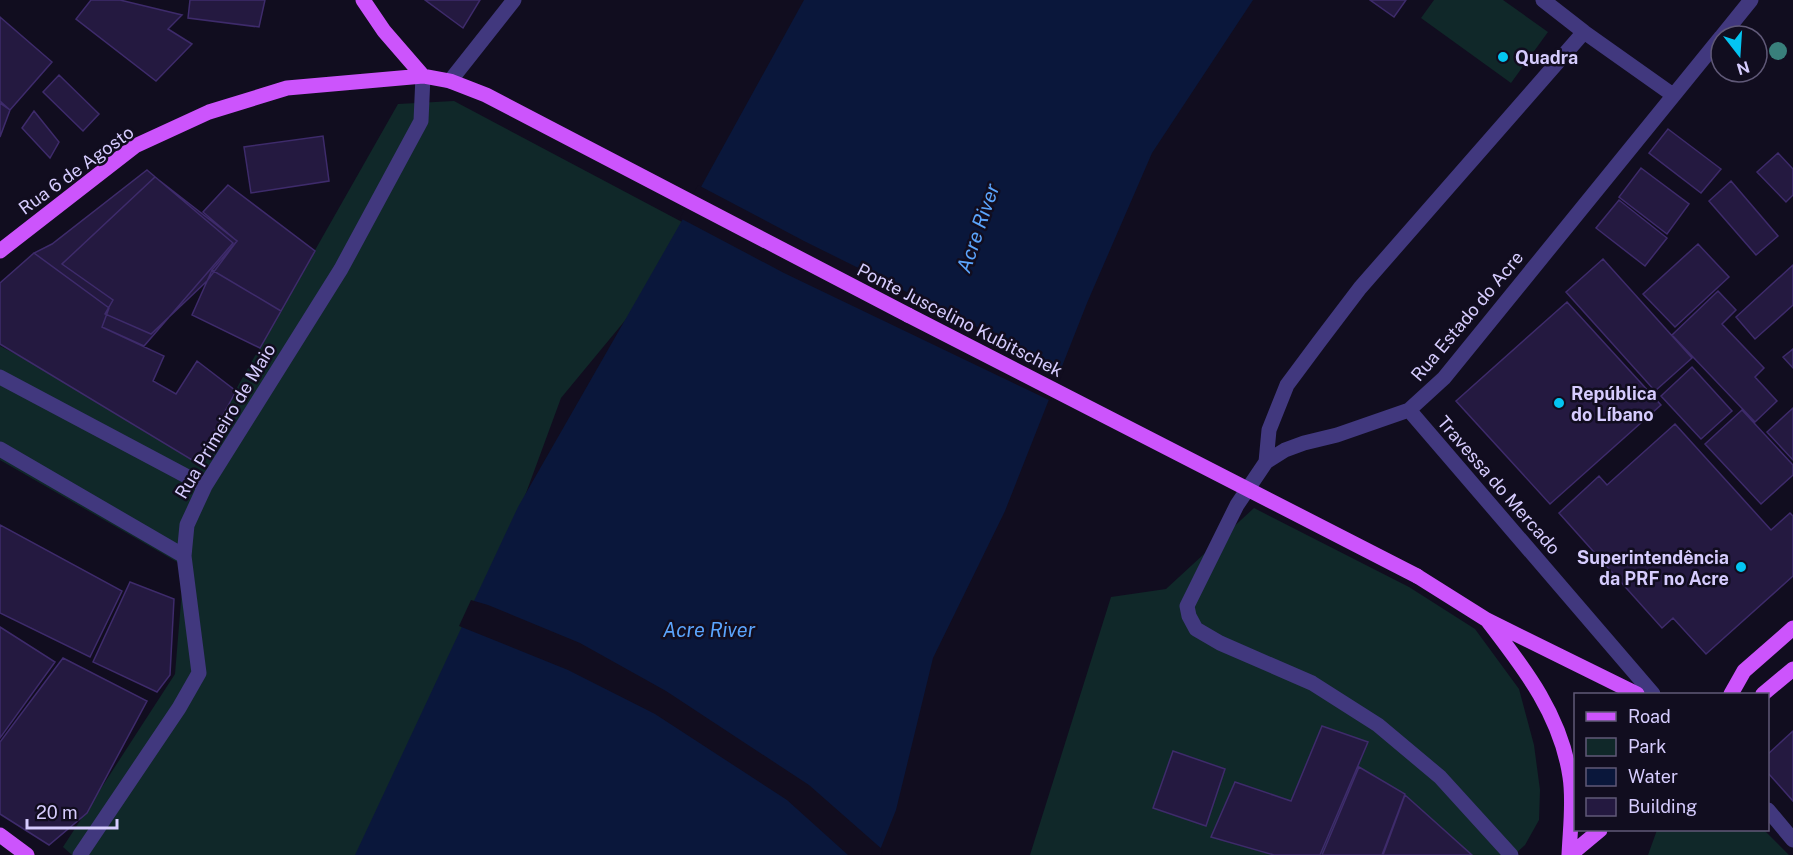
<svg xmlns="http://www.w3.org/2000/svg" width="1793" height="855" font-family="'Public Sans',sans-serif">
  <rect width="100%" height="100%" fill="#110d1f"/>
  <path fill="#102829" d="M1434 0H1503L1548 32 1511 83 1421 18Z
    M454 101 699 231 561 398 494 580 359 855H72L63 847 175 674 184 566 0 460V346L201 451 398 104Z
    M1254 508 1409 587 1475 629 1519 689 1534 745 1540 790 1539 820 1525 845 1514 855H1030L1111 597 1166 589Z
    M1657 830H1764L1789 855H1648Z"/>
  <path fill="#0a173b" d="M804 0H1253L1152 153 1087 303 1005 511 933 658 896 810 878 855H355L518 507 696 196Z"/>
  <path fill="#110d1f" d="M698 185 804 241 1064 370 1051 401 784 273 680 218Z
    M471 600 488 605 580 643 666 691 809 785 883 850 881 855H848L787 800 655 714 568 670 459 626Z"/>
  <path fill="#241940" stroke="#3e2b6b" stroke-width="1.5" d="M91 0H120L182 15 168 29 192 44 156 81 76 19Z
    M190 0H265L259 27 188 18Z
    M425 0H480L463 28Z
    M1370 0H1406L1394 17Z
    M0 17 52 62 10 110 0 101Z
    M59 75 99 114 83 131 43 92Z
    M0 103 10 110 0 137Z
    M34 111 59 142 50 158 22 128Z
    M1668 129 1721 169 1701 193 1649 153Z
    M323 136 329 181 251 193 244 147Z
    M1778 153 1793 169V195L1786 202 1757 172Z
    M1641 168 1689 204 1667 234 1619 197Z
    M147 170 233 243 144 346 102 327 109 308 34 253 52 244Z
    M155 177 237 241 207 281 151 334 105 314 113 300 62 264Z
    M1731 181 1778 236 1756 255 1709 201Z
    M228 185 315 251 281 311 212 270 237 241 203 212Z
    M1619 200 1667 238 1645 266 1596 228Z
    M1698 244 1729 277 1675 327 1643 294Z
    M34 253 109 308 102 327 164 356 153 381 176 394 197 361 236 391 197 463 0 344V283Z
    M1603 259 1692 358 1655 391 1566 292Z
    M1793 265V305L1755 339 1736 317Z
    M212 270 281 311 260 348 192 315Z
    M1718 291 1736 310 1722 324 1764 368 1755 377 1777 401 1755 422 1672 335Z
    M1567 302 1661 405 1550 504 1456 401Z
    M1793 349V368L1783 357Z
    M1692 367 1732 411 1701 439 1661 396Z
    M1793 408V460L1767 432Z
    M1742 410 1793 465V475L1761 504 1705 444Z
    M1675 424 1771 530 1790 513 1793 516V576L1706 654 1673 618 1662 628 1559 513 1599 476 1607 485Z
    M0 525 122 591 90 657 0 613Z
    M130 582 174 599 170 675 157 692 93 662Z
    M0 627 55 662 0 738Z
    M63 658 147 701 87 813 49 845 0 814V742Z
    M1322 726 1368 742 1320 855H1274L1211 837 1235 782 1291 801Z
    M1793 731V801L1768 773V754Z
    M1173 751 1225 769 1206 826 1153 808Z
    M1359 767 1405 794 1382 855H1322Z
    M1405 795 1472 855H1383Z"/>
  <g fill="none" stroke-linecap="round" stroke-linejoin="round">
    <path stroke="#41387e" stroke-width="15" d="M1543 0 1584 32 1673 95
      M1722 36 1751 0
      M450 81 514 0
      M0 377 205 486
      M1409 410 1653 694
      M0 449 184 556
      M1266 462 1269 430 1287 385 1319 342 1360 288 1584 32
      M1768 810 1793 840
      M80 855 179 708 199 673 184 556 187 525 205 486 341 269 421 121 423 76
      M1511 855 1440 777 1378 725 1312 683 1220 643 1196 629 1189 616 1187 606 1237 505 1266 462 1285 450 1304 443 1337 435 1409 410 1444 378 1721 37"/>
    <path stroke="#cc54fc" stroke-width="15" d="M363 0 384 31 423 76
      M0 251 135 146 209 112 287 88 423 76 450 81 486 95 908 315
      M1417 576 1487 620 1637 694
      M1487 620C1524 668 1561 715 1570 777 1574 802 1570 830 1569 855
      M1731 694 1744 671 1793 628
      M1763 694 1793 669
      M0 835 27 855
      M1570 855 1600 830"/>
    <path stroke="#cc54fc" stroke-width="15" d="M908 315 1417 576"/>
  </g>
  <circle fill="#397f7b" cx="1778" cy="51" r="9"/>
  <g fill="#04c5f2" stroke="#110d1f" stroke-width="2">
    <circle cx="1503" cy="57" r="6"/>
    <circle cx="1559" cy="403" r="6"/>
    <circle cx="1741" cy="567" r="6"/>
  </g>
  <g text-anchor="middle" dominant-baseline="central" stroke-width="5" stroke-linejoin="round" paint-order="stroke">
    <g font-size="18" font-weight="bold" fill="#d6ccfe" stroke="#110d1f" text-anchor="start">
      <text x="1515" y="57">Quadra</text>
      <text x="1571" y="393">República<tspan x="1571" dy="21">do Líbano</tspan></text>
      <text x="1729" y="557" text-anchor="end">Superintendência<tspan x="1729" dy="21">da PRF no Acre</tspan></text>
    </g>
    <g font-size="18" fill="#d6ccfe" stroke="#110d1f">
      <text transform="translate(76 170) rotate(-36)">Rua 6 de Agosto</text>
      <text transform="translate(1467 316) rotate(-50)">Rua Estado do Acre</text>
      <text transform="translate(960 320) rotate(27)">Ponte Juscelino Kubitschek</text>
      <text transform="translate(225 421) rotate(-59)">Rua Primeiro de Maio</text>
      <text transform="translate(1499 485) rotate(49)">Travessa do Mercado</text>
    </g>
    <g font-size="20" font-style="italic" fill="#5ba4fc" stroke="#110d1f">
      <text transform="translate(978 228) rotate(-71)">Acre River</text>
      <text x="709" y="630">Acre River</text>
    </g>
  </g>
  <rect x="1574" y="693" width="195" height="138" fill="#110d1f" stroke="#605978" stroke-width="1.5"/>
  <rect x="1586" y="712" width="30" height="9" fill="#cc54fc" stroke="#605978" stroke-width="1.5"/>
  <text x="1628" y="723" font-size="18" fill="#d6ccfe">Road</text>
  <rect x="1586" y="738" width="30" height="18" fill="#102829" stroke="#605978" stroke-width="1.5"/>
  <text x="1628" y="753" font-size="18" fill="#d6ccfe">Park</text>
  <rect x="1586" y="768" width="30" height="18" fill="#0a173b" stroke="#605978" stroke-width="1.5"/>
  <text x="1628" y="783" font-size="18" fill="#d6ccfe">Water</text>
  <rect x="1586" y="798" width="30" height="18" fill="#241940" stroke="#605978" stroke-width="1.5"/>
  <text x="1628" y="813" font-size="18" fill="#d6ccfe">Building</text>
  <g transform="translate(1739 54) rotate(163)"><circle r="28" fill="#110d1f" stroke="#605978" stroke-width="1.5"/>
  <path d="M0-4.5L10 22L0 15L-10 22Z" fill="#04c5f2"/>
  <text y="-9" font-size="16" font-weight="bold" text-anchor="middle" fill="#d6ccfe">N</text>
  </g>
  <path d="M27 819v9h90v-9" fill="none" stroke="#d6ccfe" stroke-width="3"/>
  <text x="36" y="819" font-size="18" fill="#d6ccfe" stroke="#110d1f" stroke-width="4.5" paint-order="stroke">20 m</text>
</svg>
